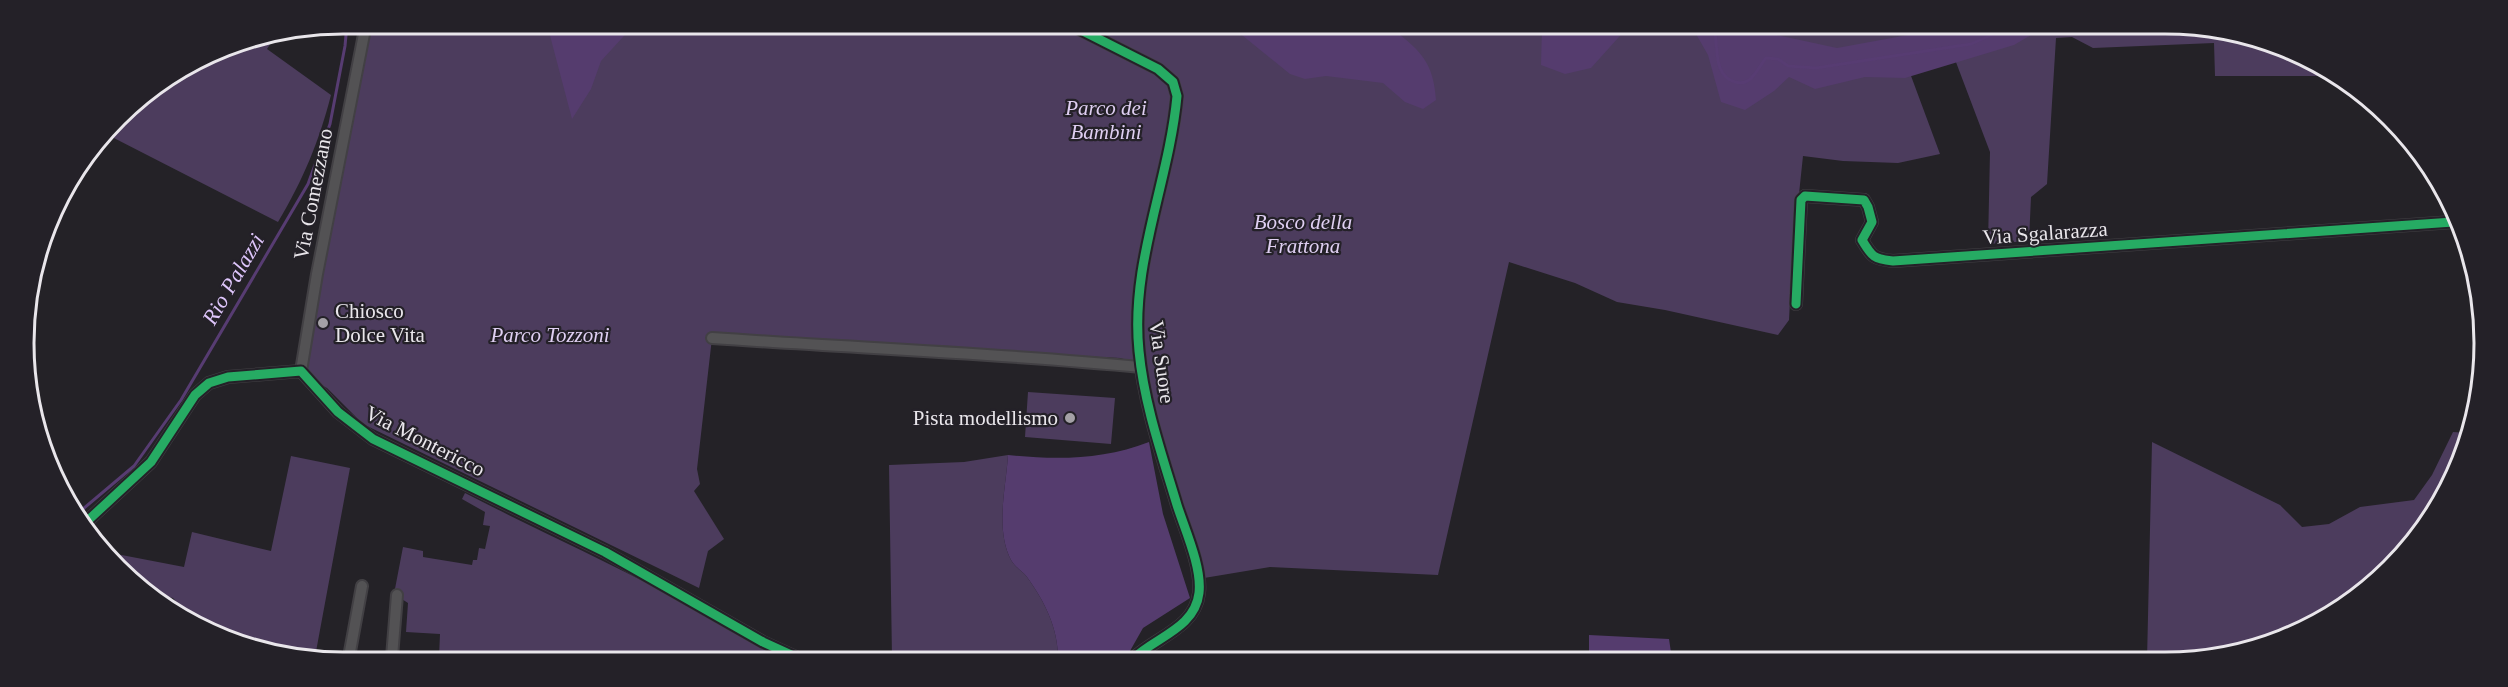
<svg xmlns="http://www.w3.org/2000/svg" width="2508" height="687" font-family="'Times New Roman',serif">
  <rect width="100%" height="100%" fill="#242227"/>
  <path fill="#4c3c5d" d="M369 24 2226 30 2338 76H2215L2214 43 2093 48 2072 37 2056 38 2047 184 2031 197 2029 241 1988 244 1990 152 1951 49 1904 57 1940 154 1898 163 1843 161 1803 156 1792 260 1789 320 1778 335 1665 310 1617 302 1575 283 1509 262 1438 575 1270 567 1198 579 1141 364 1120 358 712 338 697 469 700 484 694 491 724 539 708 551 699 588 363 424 327 388 314 381 309 371H303Z
    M274 38 267 49 331 95C319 142 303 180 278 222L108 135 133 104 222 48Z
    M1028 392 1115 398 1111 444 1025 437Z
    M2453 432 2468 433 2441 503 2375 583 2287 639 2206 660H2147L2152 442 2280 505 2302 527 2329 524 2360 507 2414 500 2432 475Z
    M1008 455C1006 488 995 529 1011 560 1015 567 1022 571 1027 577 1045 602 1058 628 1058 658H892L889 465 964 462Z
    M291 456 350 468 315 657H282L192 623V620L173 598 154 594 106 552 184 567 192 532 271 551Z
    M465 493C529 526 595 556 659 589 697 609 733 636 774 647L773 658 439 657 440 634 406 632 408 603 394 594 403 547 423 551V557L472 565 473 560H477L479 548 485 549 490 526 483 525 485 512 462 499Z"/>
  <path fill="#553c6e" d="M528 25H634L601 61 591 89 572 119 548 28 532 30Z
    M1232 27H1400V35C1425 54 1434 69 1436 100L1423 109 1405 102 1383 83 1326 76 1305 79 1290 74Z
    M1542 28H1627L1591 68 1565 74 1541 65Z
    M1679 28 1749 29 1837 48 1919 33 1974 32 1979 29H2041L2014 45 1905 78 1865 77 1815 89 1789 77 1774 91 1745 110 1721 102 1708 55 1696 34Z
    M1149 442 1163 514 1190 598 1143 628 1126 658H1058C1058 628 1045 602 1027 577 1022 571 1015 567 1011 560 995 529 1006 488 1008 455 1056 460 1103 460 1149 442Z
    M1589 635 1669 639 1672 659H1589Z"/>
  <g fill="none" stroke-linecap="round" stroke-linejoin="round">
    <path stroke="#573c72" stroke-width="3" d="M1714 28C1719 46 1712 75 1735 82 1739 83 1745 83 1749 80 1755 76 1761 64 1766 58L1778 59 1788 66 1816 68 1971 44 2005 29
      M77 514 134 466 181 400 308 184 330 124 345 46 347 24"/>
    <defs>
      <path id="minor" d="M1073 26 1158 69 1173 82 1177 96C1169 182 1130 264 1139 351 1144 404 1162 455 1177 505 1185 530 1202 567 1199 593 1195 628 1156 637 1134 658
        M1796 304 1801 200 1805 196 1864 200 1868 207 1872 222 1862 240C1872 257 1874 259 1893 261L2453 222
        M712 338C855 348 998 353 1141 367
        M301 371 317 274 366 24
        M83 525 151 462 195 395 209 383 228 377 301 371 338 412 373 439 605 552 763 642 798 658
        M349 657 362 586
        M392 657 397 595"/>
    </defs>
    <use href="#minor" stroke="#424044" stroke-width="14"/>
    <use href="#minor" stroke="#535254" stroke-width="10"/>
    <defs>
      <path id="cycleway" d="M1073 26 1158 69 1173 82 1177 96C1169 182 1130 264 1139 351 1144 404 1162 455 1177 505 1185 530 1202 567 1199 593 1195 628 1156 637 1134 658
        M1796 304 1801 200 1805 196 1864 200 1868 207 1872 222 1862 240C1872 257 1874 259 1893 261L2453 222
        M83 525 151 462 195 395 209 383 228 377 301 371 338 412 373 439 605 552 763 642 798 658"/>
    </defs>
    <use href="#cycleway" stroke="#242128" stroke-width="13"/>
    <use href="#cycleway" stroke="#26ab63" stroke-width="9"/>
  </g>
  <g fill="#a4a1a6" stroke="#242128" stroke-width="2">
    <circle cx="323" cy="323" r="6"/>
    <circle cx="1070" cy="418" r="6"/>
  </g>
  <g text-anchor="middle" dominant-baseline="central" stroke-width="4.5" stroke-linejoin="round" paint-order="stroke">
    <g font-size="21" font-style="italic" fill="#dfcff2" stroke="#242128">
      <text x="1106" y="108">Parco dei<tspan x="1106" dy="24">Bambini</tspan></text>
      <text x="1303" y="222">Bosco della<tspan x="1303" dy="24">Frattona</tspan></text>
      <text x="550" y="335">Parco Tozzoni</text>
    </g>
    <g font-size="21" fill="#e9e6eb" stroke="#242128">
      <text transform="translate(313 194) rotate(-79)">Via Comezzano</text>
      <text transform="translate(2045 233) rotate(-4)">Via Sgalarazza</text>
      <text transform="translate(1162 362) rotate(82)">Via Suore</text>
      <text transform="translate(425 441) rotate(27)">Via Montericco</text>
    </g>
    <g font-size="21" fill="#e9e6eb" stroke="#242128" text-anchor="start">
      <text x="335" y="311">Chiosco<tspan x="335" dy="24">Dolce Vita</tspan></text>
      <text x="1058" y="418" text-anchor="end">Pista modellismo</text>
    </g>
    <g font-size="22" font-style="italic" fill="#ddc5fa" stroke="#242128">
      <text transform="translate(233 279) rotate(-60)">Rio Palazzi</text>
    </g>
  </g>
  <path d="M0 0H2508V687H0ZM343 34H2165A309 309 0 0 1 2474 343V343A309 309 0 0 1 2165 652H343A309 309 0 0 1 34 343V343A309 309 0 0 1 343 34Z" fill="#242128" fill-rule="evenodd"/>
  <path fill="none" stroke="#e9e6eb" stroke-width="3" d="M343 34H2165A309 309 0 0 1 2474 343V343A309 309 0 0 1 2165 652H343A309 309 0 0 1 34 343V343A309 309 0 0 1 343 34Z"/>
</svg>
